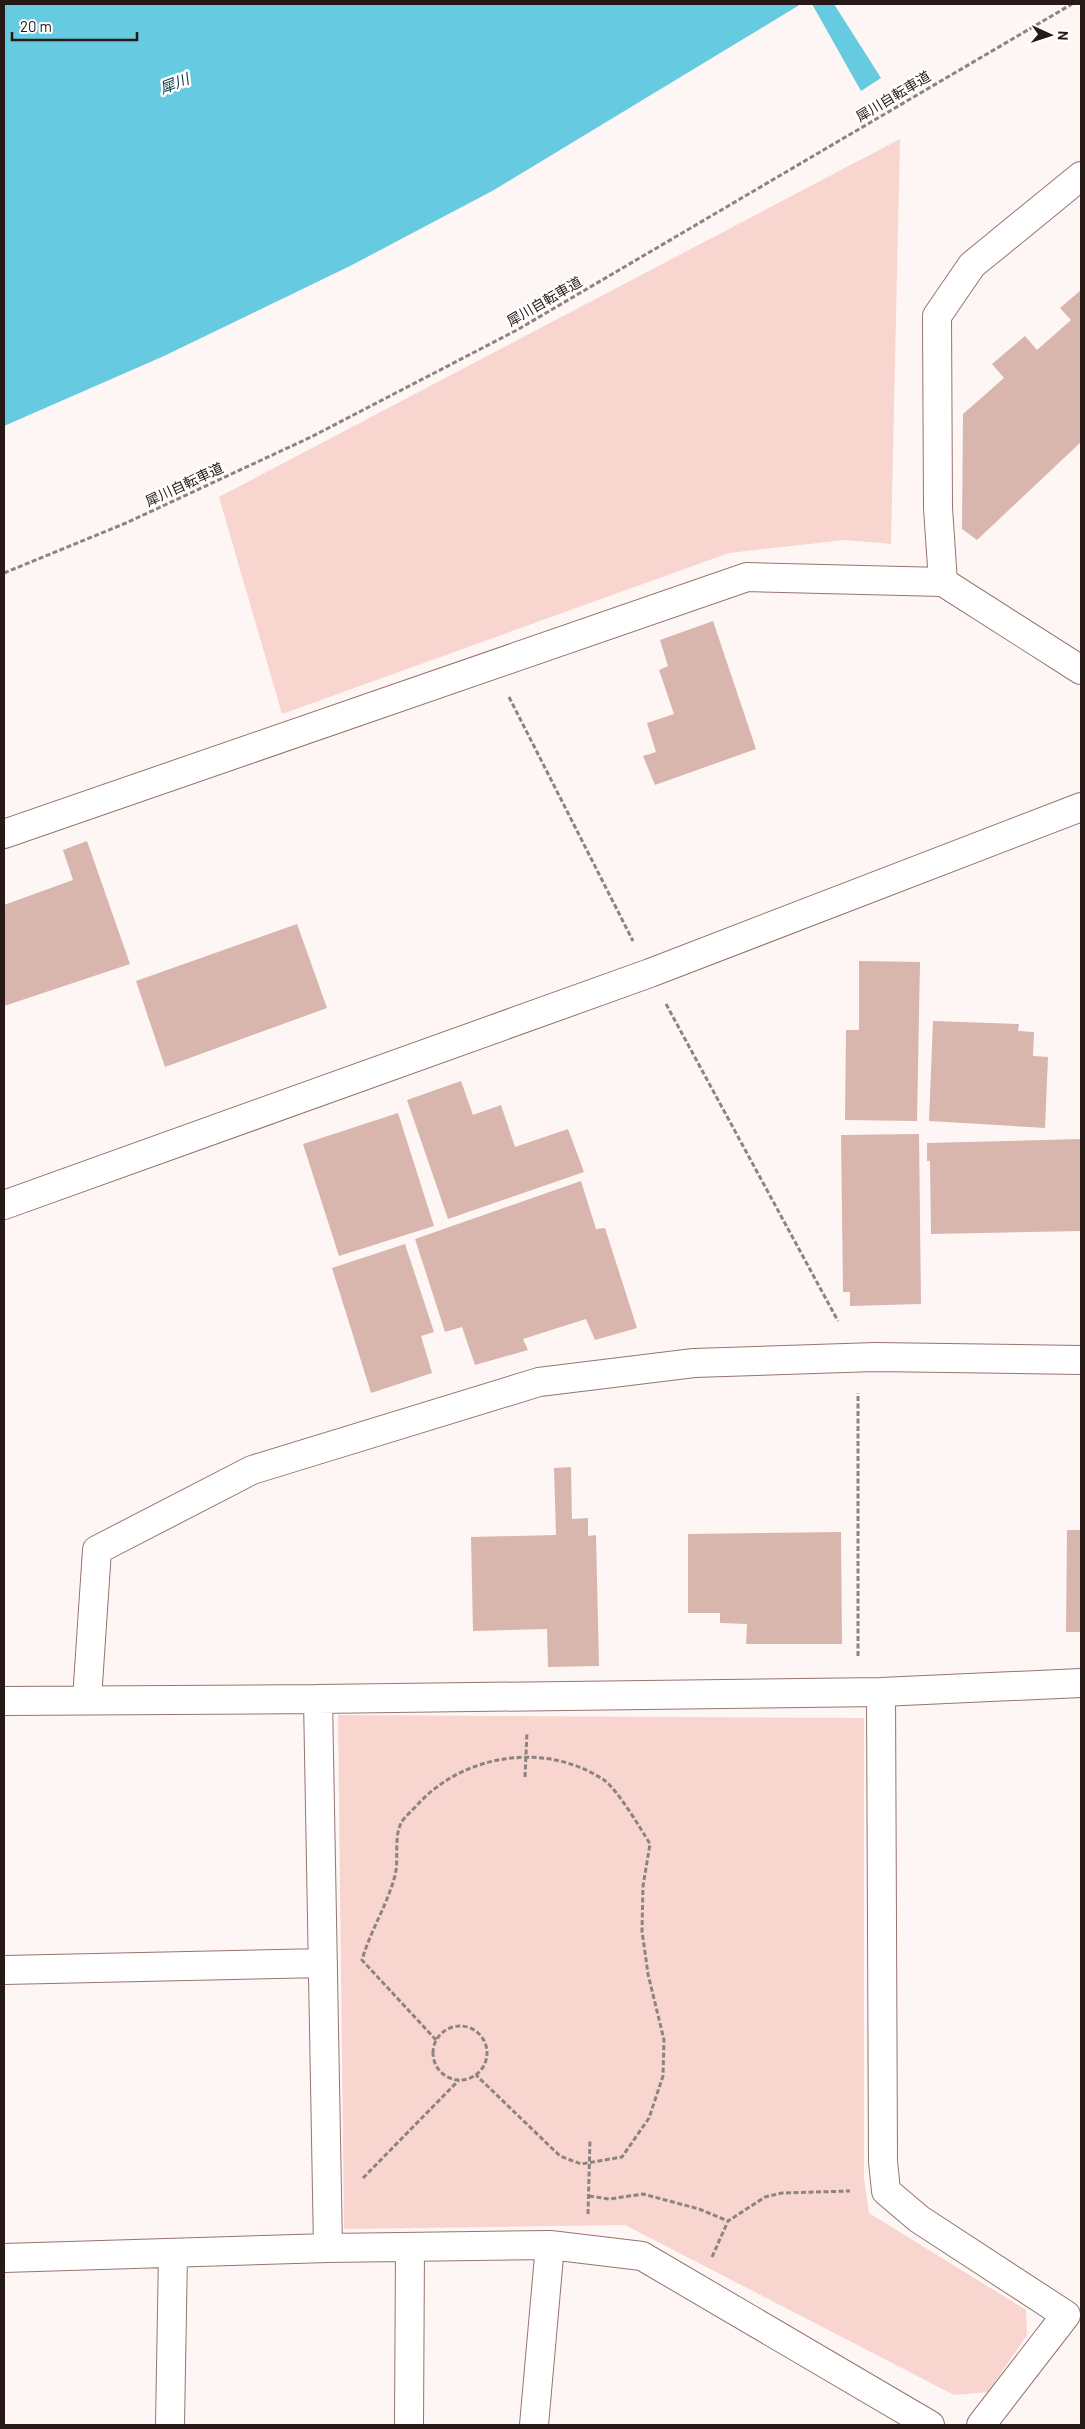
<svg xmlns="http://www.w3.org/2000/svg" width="1085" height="2429" font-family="Barlow,'Noto Sans JP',sans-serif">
  <rect width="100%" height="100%" fill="#fef6f4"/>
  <path fill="#f8d6cf" d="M900 139 891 544 845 540 729 553 282 714 219 497Z
    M338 1715 864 1718V2179L869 2213 1026 2310 1027 2335 988 2392 954 2395 625 2225 344 2229Z"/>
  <path fill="#66cae0" d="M4 4H801L494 190 350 266 164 356 4 426Z
    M812 4H834L881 78 861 91Z"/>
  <path fill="#d8b5ad" d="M1081 290V442L977 540 962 529 963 414 1004 378 992 364 1025 336 1037 350 1071 320 1060 308Z
    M713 621 756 749 655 785 643 756 656 752 647 723 674 714 659 670 668 666 660 640Z
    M87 841 130 964 4 1006V905L73 880 63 850Z
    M297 924 327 1008 165 1067 136 981Z
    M859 961 920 962 917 1121 845 1120 846 1030H859Z
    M933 1021 1019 1024 1018 1031 1034 1032 1033 1056 1048 1057 1045 1128 929 1121Z
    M461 1081 473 1115 501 1105 515 1147 568 1129 584 1172 448 1219 407 1100Z
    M398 1113 434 1226 339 1256 303 1144Z
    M919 1134 921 1304 850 1306V1292H843L841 1135Z
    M1081 1139V1231L931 1234 930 1161H927V1143Z
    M581 1181 596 1229 605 1228 637 1328 595 1340 586 1319 523 1339 528 1350 475 1365 462 1327 445 1332 415 1239Z
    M405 1244 434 1332 421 1336 432 1373 371 1393 332 1268Z
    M571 1467 572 1519 588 1518V1536L596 1535 599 1666 548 1667 547 1629 473 1631 471 1537 556 1535 554 1468Z
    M1067 1530H1081V1632H1066Z
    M841 1532 842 1644H746L747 1624 720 1623V1613H688V1534Z"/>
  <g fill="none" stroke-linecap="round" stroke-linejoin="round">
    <defs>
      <path id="minor" d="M943 582 938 508 937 316 972 265 1081 176
        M4 834 747 577 943 582 1081 670
        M4 1205 650 973 1081 807
        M881 1692 883 2161 886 2191 919 2219 1066 2315 981 2425
        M87 1699 97 1550 252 1470 539 1382 694 1363 875 1357 1081 1360
        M4 1701 318 1699
        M4 1970 323 1963
        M328 2248 318 1699 881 1692 1081 1683
        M4 2258 328 2248 550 2245 642 2256 930 2425
        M170 2425 173 2253
        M409 2425 410 2247
        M534 2425 550 2245"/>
    </defs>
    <use href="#minor" stroke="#95756e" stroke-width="30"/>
    <path stroke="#8e8381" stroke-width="3" stroke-dasharray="5 2.5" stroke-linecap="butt" d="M4 573 126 523 311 437 517 330 1072 4
      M509 697 633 941
      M666 1004 838 1321
      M858 1656V1393
      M525 1777 527 1732
      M433 2053a27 27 0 1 1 54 0a27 27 0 1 1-54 0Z
      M436 2040 362 1960C370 1932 386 1907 394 1879 400 1862 393 1840 401 1823 405 1816 414 1809 419 1803 466 1753 547 1742 604 1780 617 1789 641 1829 650 1844L643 1886 642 1931 648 1974 664 2040 663 2076 649 2118 622 2157 581 2164 560 2156 476 2075
      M363 2178 459 2080
      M589 2196 609 2199 643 2194 699 2209 728 2221
      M588 2214 590 2140
      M712 2257 728 2221 765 2197 782 2193 850 2191"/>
    <use href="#minor" stroke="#fff" stroke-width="28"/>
  </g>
  <g text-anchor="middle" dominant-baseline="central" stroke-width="5" stroke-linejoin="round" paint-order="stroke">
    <g font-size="14" fill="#261916" stroke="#fff">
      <text transform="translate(893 96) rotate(-31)">犀川自転車道</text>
      <text transform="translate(544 301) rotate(-30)">犀川自転車道</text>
      <text transform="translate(184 484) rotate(-25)">犀川自転車道</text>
    </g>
    <g font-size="15" font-style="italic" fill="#073842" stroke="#fff">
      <text transform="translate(174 83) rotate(-21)">犀川</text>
    </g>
  </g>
  <rect width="1085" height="2429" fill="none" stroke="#261916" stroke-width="10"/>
  <g transform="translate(1050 35) rotate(93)" stroke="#ffffff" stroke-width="4" paint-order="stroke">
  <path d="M0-4L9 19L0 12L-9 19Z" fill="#261916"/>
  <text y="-8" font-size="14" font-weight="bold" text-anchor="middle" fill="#261916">N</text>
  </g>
  <path d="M12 32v8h125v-8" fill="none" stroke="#261916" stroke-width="2.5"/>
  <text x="20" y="32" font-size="15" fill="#261916" stroke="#ffffff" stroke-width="4" paint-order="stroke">20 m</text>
</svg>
